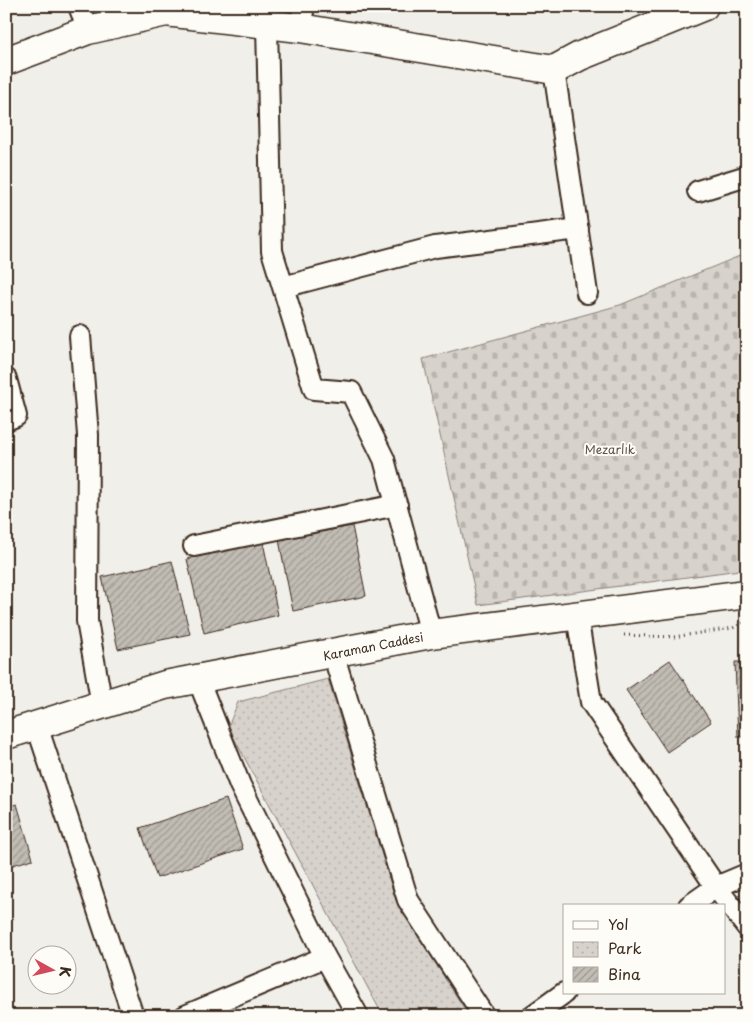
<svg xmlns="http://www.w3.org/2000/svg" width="753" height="1022" font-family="'Playpen Sans',sans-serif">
  <defs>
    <pattern id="cemetery-stones" width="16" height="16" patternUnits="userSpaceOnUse" patternTransform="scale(1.25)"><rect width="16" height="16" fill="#d7d2cc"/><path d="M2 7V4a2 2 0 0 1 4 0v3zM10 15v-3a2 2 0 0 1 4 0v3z" fill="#b9b4af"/></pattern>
    <pattern id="park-dots" width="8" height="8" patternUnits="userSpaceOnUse" patternTransform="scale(1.25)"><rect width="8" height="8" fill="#d7d2cc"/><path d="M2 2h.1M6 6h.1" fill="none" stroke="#b9b4af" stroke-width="1.8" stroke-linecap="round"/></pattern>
    <pattern id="building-hatch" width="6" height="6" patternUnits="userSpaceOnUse" patternTransform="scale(1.25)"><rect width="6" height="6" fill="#c1bcb4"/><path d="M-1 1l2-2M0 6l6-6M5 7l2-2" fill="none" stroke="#9e9992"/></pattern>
  </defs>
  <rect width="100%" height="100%" fill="#f1efea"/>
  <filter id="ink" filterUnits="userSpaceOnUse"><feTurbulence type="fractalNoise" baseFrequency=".02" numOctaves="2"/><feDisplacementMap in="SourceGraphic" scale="10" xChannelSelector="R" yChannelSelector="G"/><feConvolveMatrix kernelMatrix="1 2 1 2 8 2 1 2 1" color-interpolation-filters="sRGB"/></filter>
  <g filter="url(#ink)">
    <path fill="url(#cemetery-stones)" stroke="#897e75" d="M747 253V569L478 605 423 359 620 305Z"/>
    <path fill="url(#park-dots)" stroke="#897e75" d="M328 679 396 901 469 1016H383L228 727 238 702Z"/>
    <path fill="url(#building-hatch)" stroke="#3b2a1e" d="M352 526 366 596 293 611 279 540Z
      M263 542 278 615 204 633 187 559Z
      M172 561 190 634 118 649 102 577Z
      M670 660 711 722 667 752 626 690Z
      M735 662H747V737H738Z
      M226 799 243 849 157 878 140 828Z
      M17 804 33 859 6 867V807Z"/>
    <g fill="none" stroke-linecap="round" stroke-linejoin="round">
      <defs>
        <path id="street" d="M79 6 88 30
          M267 25 272 251 314 389 351 392 384 459 431 634
          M300 28 304 6
          M554 70 587 293
          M698 191 747 176
          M283 287 435 247 578 229
          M80 336 88 435 87 621 102 705
          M6 379 16 416 6 420
          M194 546 397 505
          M577 616 591 702 716 887 747 927
          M333 653 408 900 484 1016
          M198 679 240 785 325 957 358 1016
          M37 726 133 1016
          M689 906 716 887 747 874
          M185 1016 325 957
          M532 1016 564 993"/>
        <path id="secondary" d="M6 61 88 30 166 12 300 28 554 70 580 56 704 6
          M6 735 165 685 431 634 747 594"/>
      </defs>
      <use href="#street" stroke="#3b2a1e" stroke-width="24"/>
      <use href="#secondary" stroke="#3b2a1e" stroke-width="31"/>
      <path stroke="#3b2a1e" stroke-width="3" stroke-dasharray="1 4" stroke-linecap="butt" d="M624 635 674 637 733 628 747 621"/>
      <use href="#street" stroke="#fdfcf7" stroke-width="20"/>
      <use href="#secondary" stroke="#fdfcf7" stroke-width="28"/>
    </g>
  </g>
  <g text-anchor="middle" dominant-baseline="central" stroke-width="4" stroke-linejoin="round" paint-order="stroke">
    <g font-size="12" fill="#62544a" stroke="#fdfcf7">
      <text x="610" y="449">Mezarlık</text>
    </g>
    <g font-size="12" fill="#3b2a1e" stroke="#fdfcf7">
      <text transform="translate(373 646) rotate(-11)">Karaman Caddesi</text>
    </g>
  </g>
  <rect width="753" height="1022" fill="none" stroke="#fdfcf7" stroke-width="25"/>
  <rect x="12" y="12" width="728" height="997" fill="none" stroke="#3b2a1e" stroke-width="2" filter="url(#ink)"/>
  <rect x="563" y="904" width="162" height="90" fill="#fdfcf7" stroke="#afa8a0"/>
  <rect x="573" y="921" width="25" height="8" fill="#fdfcf7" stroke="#afa8a0"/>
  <text x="608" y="930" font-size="15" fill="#3b2a1e">Yol</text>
  <rect x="573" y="942" width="25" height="15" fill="url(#park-dots)" stroke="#afa8a0"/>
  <text x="608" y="954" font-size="15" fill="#3b2a1e">Park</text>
  <rect x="573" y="967" width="25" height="15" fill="url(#building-hatch)" stroke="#afa8a0"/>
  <text x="608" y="980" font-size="15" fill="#3b2a1e">Bina</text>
  <g transform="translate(52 970) rotate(98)"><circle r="24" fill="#fdfcf7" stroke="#afa8a0"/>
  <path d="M0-4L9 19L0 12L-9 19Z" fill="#d1495b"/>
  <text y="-8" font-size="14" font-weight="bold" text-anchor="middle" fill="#3b2a1e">K</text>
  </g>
</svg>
